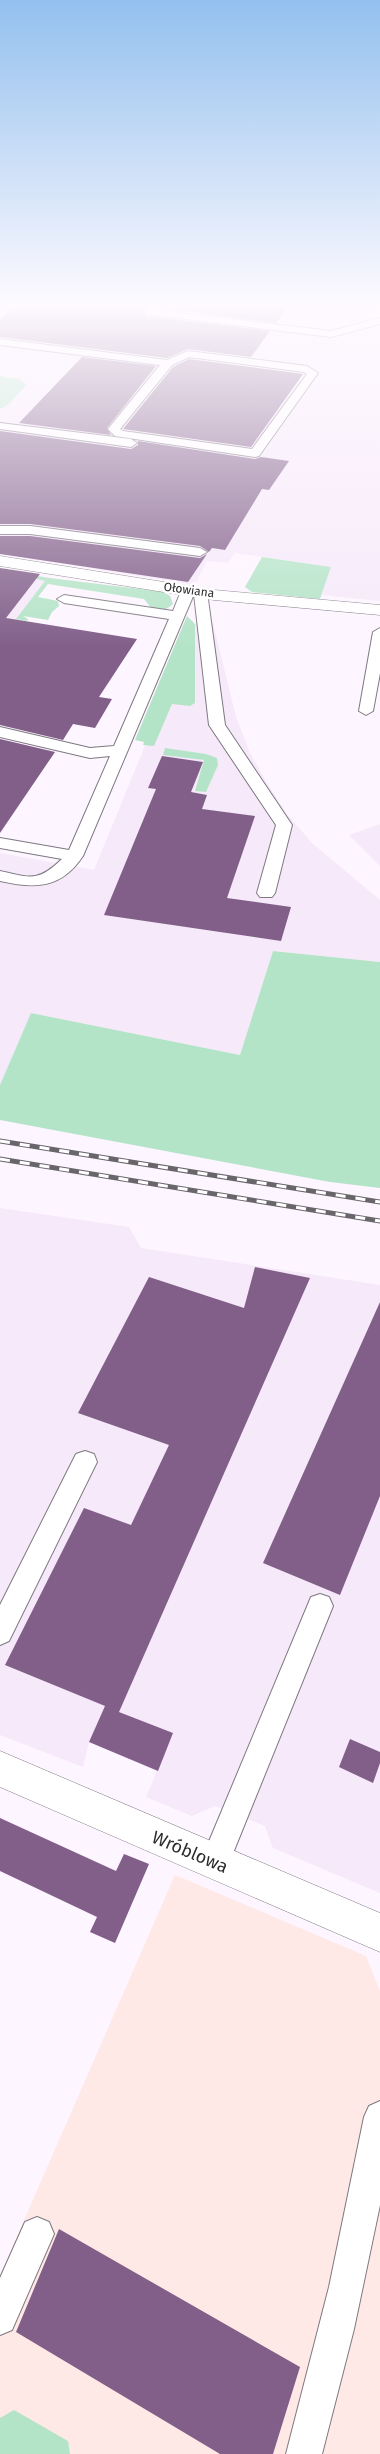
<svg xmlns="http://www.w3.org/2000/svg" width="380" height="2454" font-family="'Fira Sans',sans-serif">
  <rect width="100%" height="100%" fill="#fdf5ff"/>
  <path fill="#ffe9e6" d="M175 1875 366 1956 380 1991V2454H0V2275Z"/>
  <path fill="#f6e9f9" d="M0 304H380V601L322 595 331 567 235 553 228 563 207 561 197 581 189 584 0 554Z
    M0 570 46 581 0 644Z
    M213 623 236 717 250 753 267 783 287 814 312 843 380 900V962L273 951 240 1055 31 1013 0 1085V853L94 870 195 624Z
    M380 824V866L349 835Z
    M0 1208 129 1227 141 1248 380 1285V1893L273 1848 265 1826 215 1806 192 1816 146 1797 173 1733 105 1706 89 1742 83 1767 0 1735Z"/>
  <path fill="#b4e4c7" d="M0 376 19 379 26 385 9 404 0 409Z
    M262 557 331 567 320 599 252 592 245 587Z
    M0 570 50 578 164 592 170 596 173 604 165 610 152 609 144 599 48 584 38 597 58 601 59 606 52 612 48 620 23 616 28 619 27 621 16 619 45 581Z
    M187 616 195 624V703L190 706 172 704 154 746 143 745 144 742 135 740Z
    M165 748 206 754 217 758 218 765 206 792 195 791 204 760 163 755Z
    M273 951 380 962V1188L330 1182 0 1120V1085L31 1013 240 1055Z
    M14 2410 68 2441 70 2454H0V2418Z"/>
  <path fill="#815f89" d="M17 304H148L144 311 146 316 270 331 251 357 188 349 167 358 0 337V319Z
    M163 304H290L276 323 160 308Z
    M82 357 156 366 107 428 111 435 19 423Z
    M189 359 303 374 251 447 123 429 173 367Z
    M0 431 131 449 138 445V441L255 459 261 457 289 461 269 490 262 489 225 550 212 548 209 552 200 546 30 524H0Z
    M0 536H30L200 558 207 554 188 582 0 554Z
    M0 568 40 574 6 618 137 639 99 697 112 699 95 728 73 724 63 740 0 725Z
    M0 739 55 752 0 833Z
    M162 756 203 762 191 792 207 795 202 809 255 816 227 898 291 907 281 941 104 915 156 789 148 788Z
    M255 1267 310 1278 119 1712 173 1733 158 1771 89 1742 105 1706 5 1665 84 1508 131 1525 169 1445 78 1413 149 1277 244 1308Z
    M380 1302V1496L340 1595 263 1563Z
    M350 1739 380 1752V1763L373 1783 339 1767Z
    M0 1818 116 1871 124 1854 149 1864 115 1943 90 1932 97 1917 0 1871Z
    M59 2229 300 2367 273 2454H220L16 2332Z"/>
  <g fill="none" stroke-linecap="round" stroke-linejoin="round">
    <defs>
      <path id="lane" d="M151 304H161L157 310 331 331 380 318V324L331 337 146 314 145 312Z
        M0 339 167 360 188 351 307 366 318 373 259 456 255 457 115 436 108 429 160 365 0 345ZM189 357 304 372 307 374 252 449 123 431 120 429 172 365Z
        M0 423 131 439 137 443 131 447 0 429Z
        M0 526H30L200 548 207 552 200 556 30 534H0Z
        M188 587 194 590 200 588 205 589 207 592 225 725 292 825 275 893 272 897H260L257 893 276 825 209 725 194 594 83 856C61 889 35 889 0 881V871C31 878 38 882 62 859L0 848V838L69 850 110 756 90 758 0 737V727L90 748 114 746 169 619 64 603 57 599 64 595 173 611 181 591Z
        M380 628V673L373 711 366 715 359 711 373 632Z
        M85 1451 94 1454 97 1462 9 1641 0 1645V1605L76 1454Z
        M320 1594 329 1597 333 1606 225 1873 215 1878 205 1873 200 1863 311 1597Z
        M380 2101V2205L354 2329 322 2454H286L329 2287 364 2117 369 2106Z
        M37 2217 49 2222 54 2234 12 2330 0 2335V2278L25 2222Z"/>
      <path id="street" d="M0 556 214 590 380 605V615L214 600 0 566Z
        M0 1751 380 1913V1952L0 1787Z"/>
    </defs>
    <use href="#lane" stroke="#7e7880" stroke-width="2"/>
    <use href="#street" stroke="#7e7880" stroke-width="1"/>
    <use href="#lane" fill="#fff" fill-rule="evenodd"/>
    <use href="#street" fill="#fff" fill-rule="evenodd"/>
    <defs>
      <path id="rail" d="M0 1141 380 1202
        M0 1159 380 1221"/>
    </defs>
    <use href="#rail" stroke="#6a656a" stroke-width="5"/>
    <use href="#rail" stroke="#fff" stroke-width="3" stroke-dasharray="10" stroke-linecap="butt"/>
  </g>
  <linearGradient id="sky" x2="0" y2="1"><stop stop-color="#93c0ee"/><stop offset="0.47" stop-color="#fefaff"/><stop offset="1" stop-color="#fefaff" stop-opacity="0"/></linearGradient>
  <rect width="380" height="648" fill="url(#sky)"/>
  <g text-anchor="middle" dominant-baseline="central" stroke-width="5" stroke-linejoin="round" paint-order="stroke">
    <g font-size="12" fill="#2e2b2e" stroke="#fff">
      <text transform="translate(189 590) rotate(8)">Ołowiana</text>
    </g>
    <g font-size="18" fill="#2e2b2e" stroke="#fff">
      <text transform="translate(190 1852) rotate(23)">Wróblowa</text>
    </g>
  </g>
</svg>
